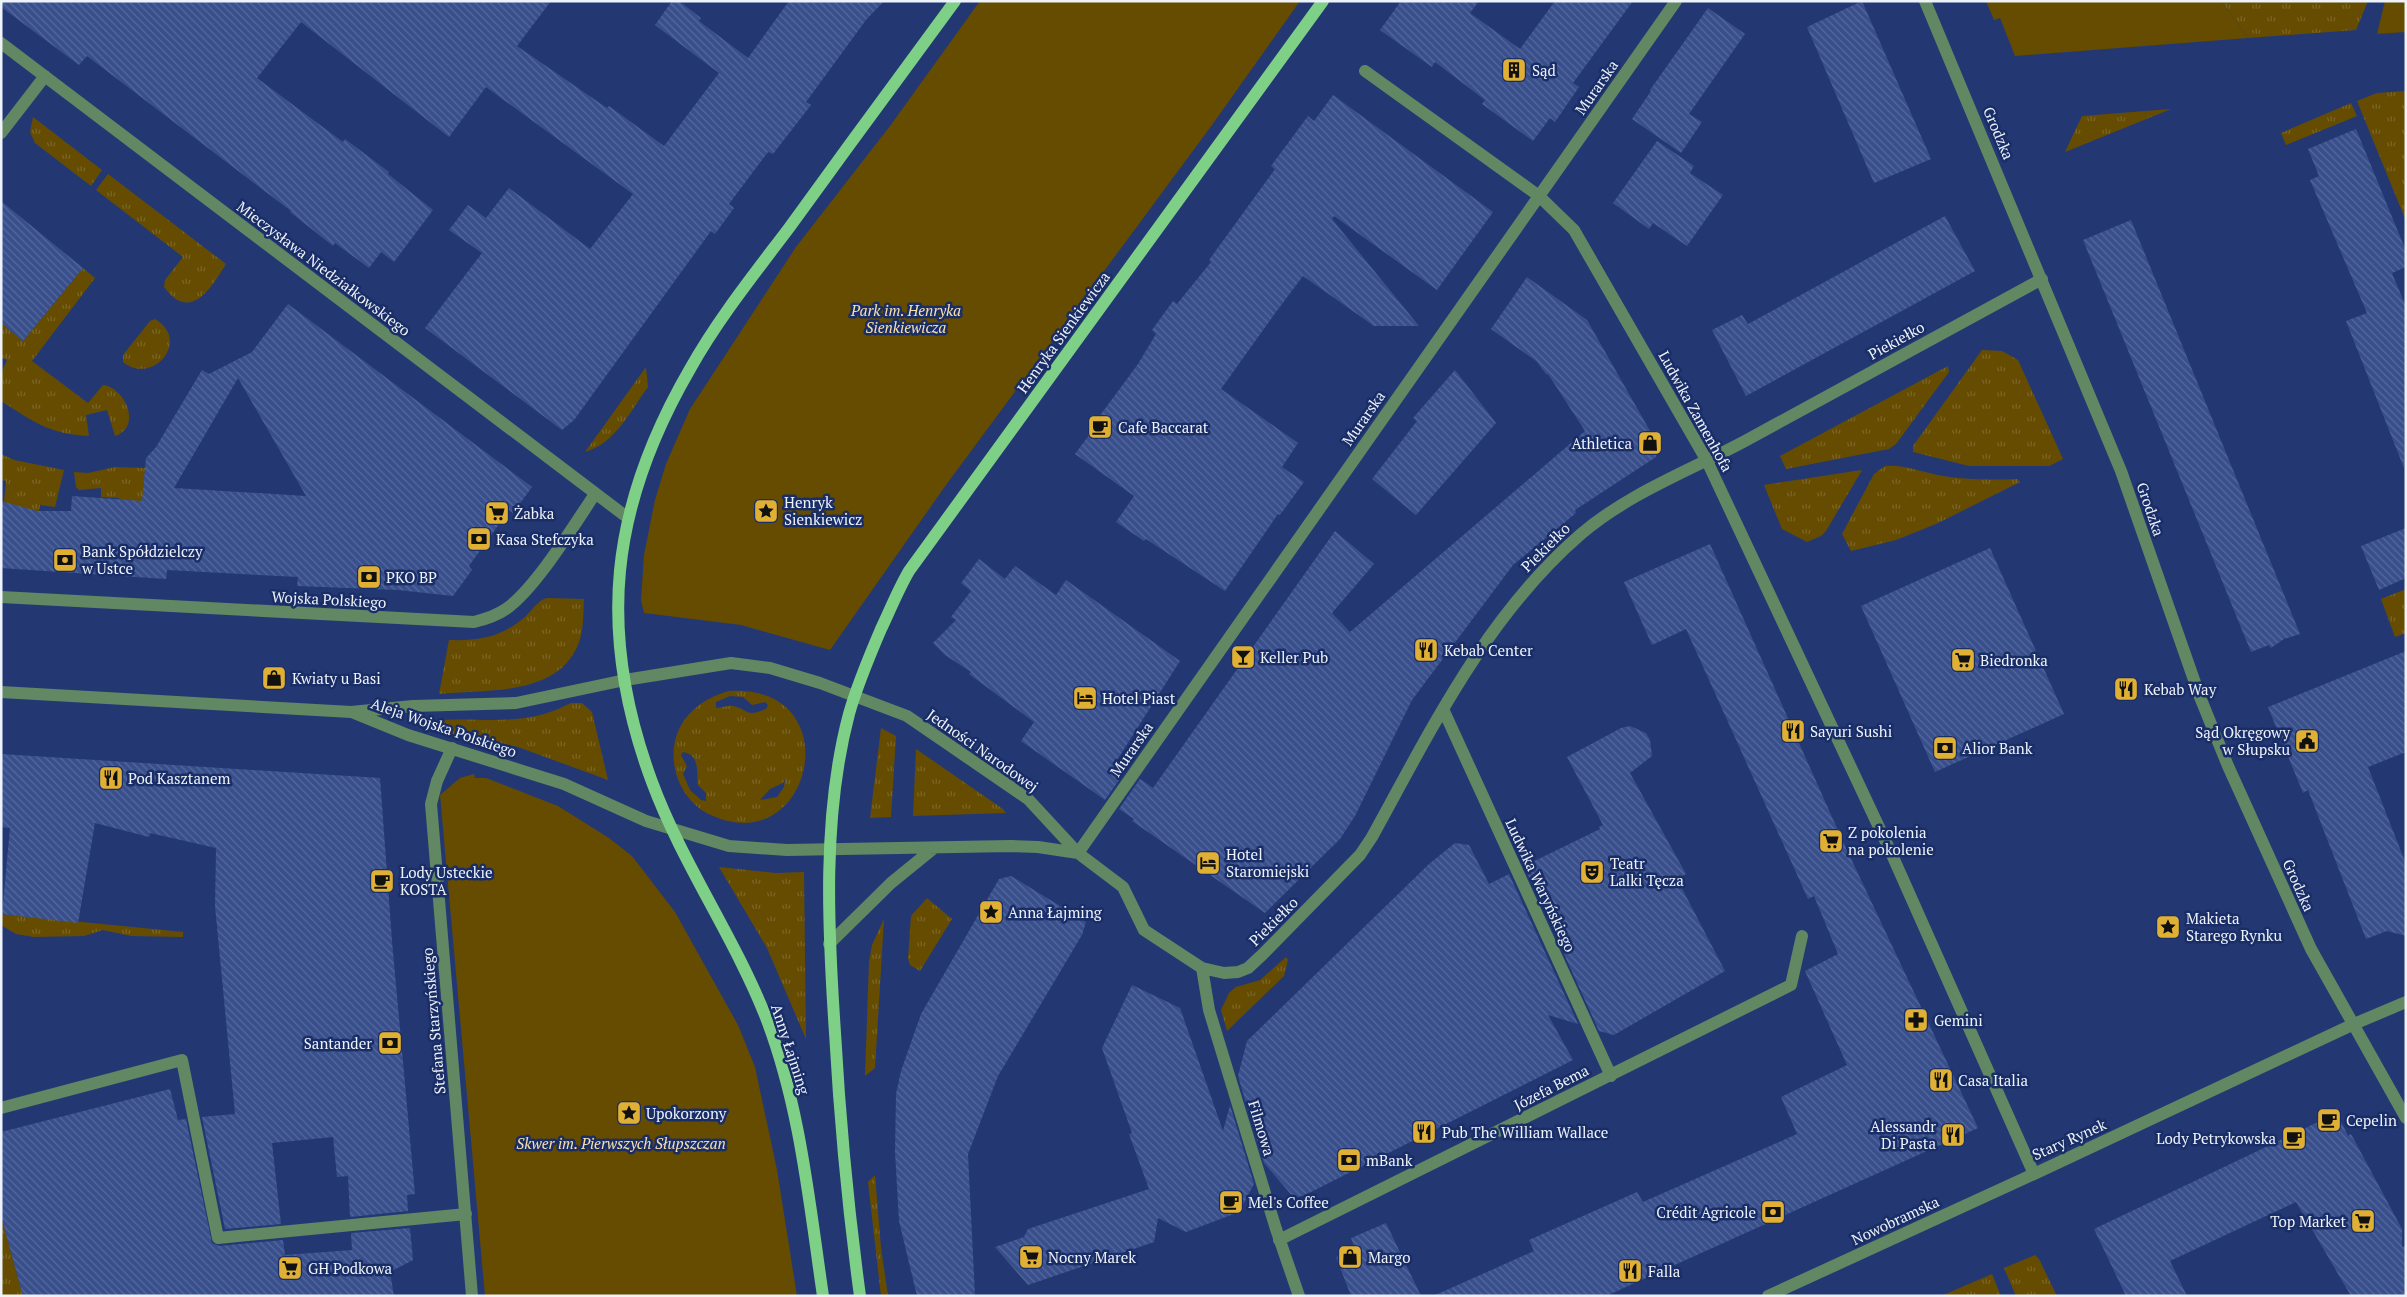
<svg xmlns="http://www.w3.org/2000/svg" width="2407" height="1297" font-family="'PT Serif',serif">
  <defs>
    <pattern id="grass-tufts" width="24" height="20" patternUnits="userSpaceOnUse" patternTransform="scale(1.25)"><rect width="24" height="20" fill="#654c01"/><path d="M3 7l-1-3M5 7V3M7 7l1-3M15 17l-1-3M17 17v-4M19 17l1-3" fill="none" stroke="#7b6627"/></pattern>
    <pattern id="building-back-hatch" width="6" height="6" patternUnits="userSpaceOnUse" patternTransform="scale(1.25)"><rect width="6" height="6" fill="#384f8c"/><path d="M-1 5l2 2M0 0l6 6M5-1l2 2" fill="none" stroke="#55699d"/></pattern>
  </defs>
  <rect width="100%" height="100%" fill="#233873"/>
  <path fill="url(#grass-tufts)" fill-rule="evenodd" d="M2221 1H2368L2356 30 2248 38Z
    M2406 91V221L2357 101 2377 93Z
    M2351 103 2357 116 2286 145 2281 133Z
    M2171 109 2065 152 2082 116Z
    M33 117 102 170 91 186 35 143 30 132Z
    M108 174 226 264C212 286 191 324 164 287L165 280 183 257 96 190Z
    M83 268 95 278 32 361 88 403 103 385C126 388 142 427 115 436L107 410 86 415 89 436C49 434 34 422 1 401V373L7 360 1 357V323L23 341Z
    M155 319C192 341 152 386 123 362V355L150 321Z
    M1982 350 2002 351 2018 360 2063 459 2049 466H1969L1913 452V446Z
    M1948 366 1949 372 1896 444 1889 449 1786 469 1780 456Z
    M646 367 648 387C630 411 616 443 585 452Z
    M1 454 14 460 64 470 55 507 40 505 39 511 3 510 6 481 1 480Z
    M1885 466C1904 464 1924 473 1943 476 1968 480 1992 480 2017 479L2020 482 1936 524 1896 540 1851 551 1842 534 1874 474Z
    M115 467 145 468 142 508 119 507V498L101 497V488L79 490 76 487 74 472 88 473Z
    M1862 470 1826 531 1821 536 1807 542 1782 529 1764 485Z
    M2406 589V633L2395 637 2381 599Z
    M547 598 584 599C583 614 584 631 578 645 556 697 486 689 439 694L449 640C480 641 502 637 526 616 533 609 537 601 547 598Z
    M729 691C852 684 812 862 711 815 690 806 676 784 674 762 670 725 696 700 729 691ZM730 696 743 697 752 705 765 702 768 705 766 709C744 718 749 709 733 706 728 705 722 708 716 708V702ZM683 752C701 755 696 773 698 785L706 793V801L701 800 690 790 683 774 687 766 681 755ZM785 779 784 787 777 797 760 800 770 789 783 783Z
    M571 703H582L592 712 608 780 518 747 448 734 434 729 437 720C487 717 523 728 571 703Z
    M881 728 896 736 891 817 870 818Z
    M916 749 1003 809 1006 813 913 816Z
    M719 867 776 873 804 872 806 1039 767 948Z
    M927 898 952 919 920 971 910 965 908 958 911 916Z
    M1 914 183 932V937L131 936 103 930 84 936 34 937 16 934 1 925Z
    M884 919 875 1068 865 1076 869 962 872 945Z
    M1286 957 1288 960 1284 976 1227 1031 1221 1010 1229 993 1236 987 1260 980Z
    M875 1175 881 1248 888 1296H881L868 1182Z
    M1 1216 23 1296H1Z
    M2035 1255 2039 1259 2057 1296H2016L2004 1268Z
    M1992 1274 2001 1296H1941Z"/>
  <path fill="#654c01" d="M980 1H1300L1212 125 946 485 830 650 741 625 644 613 641 600 644 555 655 500 666 464 690 409 796 247 890 126Z
    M1986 1H2221L2248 38 2015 56 2000 18 1994 20Z
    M2385 1H2406V32L2377 34Z
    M474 774 475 778H486L558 806 609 838 632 856 675 912 738 1025 755 1067 777 1170 797 1296H485L440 795 460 778Z"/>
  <path fill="url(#building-back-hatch)" fill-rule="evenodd" d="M1 1H551L517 46 607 108 609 106 664 146 719 73 655 25 672 1H679L701 18 699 21 748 58 789 1H884L866 20 806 102 811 105 773 154 768 152 729 204 734 208 715 234 711 231 574 420 562 430 425 328 482 253 449 230 468 205 486 218 509 188 590 249 633 194 486 87 449 137 301 22 257 78 343 142 345 139 389 172 388 174 433 210 394 262 381 252 369 268 335 243 333 246 290 212 291 211 87 56 79 65 1 7Z
    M1401 1H1479L1470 13 1520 49 1555 1H1633L1573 83 1579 87 1555 122 1550 118 1533 141 1482 104 1485 100 1435 62 1432 67 1380 30Z
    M1862 1 1931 159 1874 183 1807 27Z
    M1708 8 1745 34 1689 114 1702 122 1681 153 1632 119 1651 91 1650 90Z
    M1333 95 1493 212 1437 290 1334 216 1332 219 1419 326H1374L1303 276 1276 312 1221 389 1298 443 1282 467 1304 482 1280 515 1278 514 1225 591 1146 539 1144 541 1116 522 1134 496 1075 454 1092 431 1090 429 1138 364 1156 334 1152 330 1173 301 1177 304 1211 262 1209 260 1275 169 1271 166 1308 116 1314 121Z
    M2356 129 2406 251V267L2392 273 2406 307 2404 468 2346 321 2367 313 2310 180 2319 176 2308 149Z
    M1657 141 1694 166 1690 173 1723 195 1687 246 1653 223 1649 229 1613 203Z
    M1 201 83 268 23 341 1 323Z
    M1945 216 1975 271 1746 396 1712 330 1742 315 1748 324Z
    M2131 220 2300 634 2284 639 2271 648 2269 645 2251 652 2083 240Z
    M1527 277 1587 320 1658 445 1656 457 1575 510 1576 513 1513 565 1412 700 1355 816 1340 839 1265 913 1132 821 1134 819 1119 809 1140 779 1153 788 1335 531 1374 564 1332 613 1350 632 1585 431 1548 374 1547 375 1536 361 1491 329Z
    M288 304 532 487 513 513 509 510 469 566 472 570 453 596 398 590 297 586 298 577 167 570 166 579 1 568V501L37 511H71L72 496 142 501 146 458 156 447 202 370 209 374 252 352ZM238 378 306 496 174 488Z
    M1455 370 1496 423 1416 515 1372 479 1417 421 1413 418Z
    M2406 528V578L2379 590 2361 546Z
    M1710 544 1845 846 1978 1128 1606 1296H1433L1534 1251 1529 1240 1637 1192 1643 1202 1797 1134 1781 1097 1847 1065 1805 971 1838 954 1814 896 1808 899 1686 629 1652 645 1624 582Z
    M1990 548 2064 714 1935 772 1861 606Z
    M979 559 1005 579 1015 566 1056 595 1066 580 1180 661 1115 763 1126 770 1105 800 1021 741 1034 722 969 674 971 672 945 655 933 643 956 620 951 617 971 591 961 583Z
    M2406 651V752L2368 767 2406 864V936L2387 931 2366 939 2308 790 2303 793 2268 707Z
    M1630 726 1646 733 1650 740 1652 756 1630 773 1686 874 1677 879 1725 971 1614 1035 1599 1031 1524 866 1600 829 1599 827 1603 825 1567 757 1621 728Z
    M1 754 380 778 392 941 415 1194 407 1195 408 1211 350 1217 348 1176 337 1177 333 1137 272 1143 281 1224 225 1229 202 1117 235 1114 215 906 216 848 150 833 149 837 95 823 78 923 2 914 10 828 1 827Z
    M1455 843 1469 845 1489 884 1509 874 1578 1024 1548 1015 1573 1060 1305 1195 1294 1198 1264 1163 1238 1076 1247 1041 1429 864Z
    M1011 876 1086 922 1082 935 998 1076 968 1154 975 1296H917L899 1221 895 1152 896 1094 901 1071 921 1014 999 879Z
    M1132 985 1180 1008 1223 1131 1230 1105 1254 1184 1239 1212 1186 1232 1158 1218 1154 1242 1028 1285 995 1247 1024 1237 1028 1229 1149 1189 1129 1134 1132 1133 1102 1048Z
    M170 1089 178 1120 186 1119 212 1243 219 1246 283 1240 285 1255 352 1250 351 1233 410 1228 413 1260 390 1272 394 1296H23L1 1216V1132Z
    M2337 1113 2348 1136 2351 1134 2402 1229V1247L2406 1245V1296H2351L2296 1202 2170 1261 2187 1296H2126L2094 1229Z
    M1386 1223 1421 1296H1351L1336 1257 1355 1249 1351 1238Z"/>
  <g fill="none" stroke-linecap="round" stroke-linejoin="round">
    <path stroke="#618763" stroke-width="12" d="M1925 1 2121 471 2200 697 2228 766 2311 949 2406 1118
      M1 43 628 518
      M1365 71 1539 196 1574 230 1707 461 1893 857 2034 1174 2354 1024 2406 1002
      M1 133 45 76
      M1 597 474 622C486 619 496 616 506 609 536 588 574 525 595 494
      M1 692 351 712 413 706 516 703 625 680 731 663 770 668 820 683 907 716 1028 799 1078 853 1123 887 1144 930 1202 968 1224 973 1238 972 1248 968 1263 954 1360 855 1372 837C1431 730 1486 616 1581 534 1629 493 1689 471 1745 441 1844 388 1943 332 2042 279
      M1443 709 1611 1076
      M354 713 408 735 564 784 646 821 729 846 787 850 1011 846 1038 847 1078 853
      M452 748 437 781 431 804 472 1296
      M1078 853 1676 1
      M829 944 891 883 934 848
      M1202 968 1209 1010 1276 1229 1299 1296
      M1 1108 182 1060 218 1238 466 1214
      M1279 1240 1791 985 1802 936
      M1768 1296 2034 1174"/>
    <path stroke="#7fd087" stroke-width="12" d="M823 1296C809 1201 800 1104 765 1015 733 935 682 863 652 782 596 631 610 507 690 369 718 319 755 273 789 228 844 152 899 77 955 1
      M860 1296C848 1208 840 1121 835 1033 828 929 822 815 849 714 857 685 869 657 881 629 890 610 898 590 909 571L1323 1"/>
  </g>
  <defs>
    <symbol id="building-square" viewBox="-11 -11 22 22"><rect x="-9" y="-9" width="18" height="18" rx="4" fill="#e0b034" stroke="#192d67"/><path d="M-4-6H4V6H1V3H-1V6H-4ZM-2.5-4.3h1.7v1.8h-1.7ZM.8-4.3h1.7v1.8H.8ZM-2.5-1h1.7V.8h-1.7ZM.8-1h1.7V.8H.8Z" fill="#111"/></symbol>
    <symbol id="cafe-square" viewBox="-11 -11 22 22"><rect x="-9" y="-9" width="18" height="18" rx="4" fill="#e0b034" stroke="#192d67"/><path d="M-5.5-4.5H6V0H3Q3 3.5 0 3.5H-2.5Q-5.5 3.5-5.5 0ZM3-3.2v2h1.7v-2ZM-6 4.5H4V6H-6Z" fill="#111"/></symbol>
    <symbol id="shop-square" viewBox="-11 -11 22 22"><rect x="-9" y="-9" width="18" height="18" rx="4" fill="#e0b034" stroke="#192d67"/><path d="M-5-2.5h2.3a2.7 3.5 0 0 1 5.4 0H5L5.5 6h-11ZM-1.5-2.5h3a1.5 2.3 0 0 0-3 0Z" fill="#111"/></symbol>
    <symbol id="sight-square" viewBox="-11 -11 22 22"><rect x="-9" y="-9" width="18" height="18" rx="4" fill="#e0b034" stroke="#192d67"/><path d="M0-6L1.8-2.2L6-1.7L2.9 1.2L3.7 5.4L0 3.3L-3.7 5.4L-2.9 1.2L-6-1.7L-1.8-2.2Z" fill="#111"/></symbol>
    <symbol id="supermarket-square" viewBox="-11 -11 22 22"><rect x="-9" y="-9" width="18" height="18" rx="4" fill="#e0b034" stroke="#192d67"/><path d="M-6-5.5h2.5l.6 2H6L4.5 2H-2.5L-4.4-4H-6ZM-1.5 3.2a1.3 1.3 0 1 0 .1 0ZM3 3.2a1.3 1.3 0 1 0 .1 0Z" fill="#111"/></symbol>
    <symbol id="bank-square" viewBox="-11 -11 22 22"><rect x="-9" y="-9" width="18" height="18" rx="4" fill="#e0b034" stroke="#192d67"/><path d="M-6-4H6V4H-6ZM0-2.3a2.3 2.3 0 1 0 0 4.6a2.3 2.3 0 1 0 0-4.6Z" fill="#111"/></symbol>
    <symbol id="restaurant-square" viewBox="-11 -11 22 22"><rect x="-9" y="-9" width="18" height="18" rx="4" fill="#e0b034" stroke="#192d67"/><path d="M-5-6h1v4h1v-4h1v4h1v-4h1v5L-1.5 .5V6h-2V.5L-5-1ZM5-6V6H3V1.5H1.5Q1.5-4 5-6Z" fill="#111"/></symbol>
    <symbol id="bar-square" viewBox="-11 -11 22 22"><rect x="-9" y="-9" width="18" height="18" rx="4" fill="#e0b034" stroke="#192d67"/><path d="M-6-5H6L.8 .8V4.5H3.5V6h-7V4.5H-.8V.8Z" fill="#111"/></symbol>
    <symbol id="hotel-square" viewBox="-11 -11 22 22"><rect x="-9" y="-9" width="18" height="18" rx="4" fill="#e0b034" stroke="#192d67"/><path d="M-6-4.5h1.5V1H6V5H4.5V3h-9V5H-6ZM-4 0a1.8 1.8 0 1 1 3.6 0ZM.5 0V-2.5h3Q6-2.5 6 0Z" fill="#111"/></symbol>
    <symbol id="civic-square" viewBox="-11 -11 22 22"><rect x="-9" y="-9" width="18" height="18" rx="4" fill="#e0b034" stroke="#192d67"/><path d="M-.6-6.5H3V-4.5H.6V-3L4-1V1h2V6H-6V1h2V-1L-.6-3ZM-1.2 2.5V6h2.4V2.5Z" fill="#111"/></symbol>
    <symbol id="theatre-square" viewBox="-11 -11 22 22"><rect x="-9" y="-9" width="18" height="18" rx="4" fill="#e0b034" stroke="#192d67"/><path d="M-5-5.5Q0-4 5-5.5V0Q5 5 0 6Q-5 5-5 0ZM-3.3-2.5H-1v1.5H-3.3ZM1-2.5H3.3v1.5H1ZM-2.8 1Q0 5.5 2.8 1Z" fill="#111"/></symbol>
    <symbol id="pharmacy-square" viewBox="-11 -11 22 22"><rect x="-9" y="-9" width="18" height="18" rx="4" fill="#e0b034" stroke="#192d67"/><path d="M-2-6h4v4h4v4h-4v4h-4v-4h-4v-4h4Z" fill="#111"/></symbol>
  </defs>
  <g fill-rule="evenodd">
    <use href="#building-square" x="1500" y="56" width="28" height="28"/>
    <use href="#cafe-square" x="1086" y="413" width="28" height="28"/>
    <use href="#shop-square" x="1636" y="429" width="28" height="28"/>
    <use href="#sight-square" x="752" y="497" width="28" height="28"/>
    <use href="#supermarket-square" x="483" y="499" width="28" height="28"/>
    <use href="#bank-square" x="465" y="525" width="28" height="28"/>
    <use href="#bank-square" x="51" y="546" width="28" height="28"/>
    <use href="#bank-square" x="355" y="563" width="28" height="28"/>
    <use href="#restaurant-square" x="1412" y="636" width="28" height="28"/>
    <use href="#bar-square" x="1229" y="643" width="28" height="28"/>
    <use href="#supermarket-square" x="1949" y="646" width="28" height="28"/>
    <use href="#shop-square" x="260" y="664" width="28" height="28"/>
    <use href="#restaurant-square" x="2112" y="675" width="28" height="28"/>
    <use href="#hotel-square" x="1071" y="684" width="28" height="28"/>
    <use href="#restaurant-square" x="1779" y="717" width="28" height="28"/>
    <use href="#civic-square" x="2293" y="727" width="28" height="28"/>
    <use href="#bank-square" x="1931" y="734" width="28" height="28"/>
    <use href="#restaurant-square" x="97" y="764" width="28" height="28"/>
    <use href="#supermarket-square" x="1817" y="827" width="28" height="28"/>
    <use href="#hotel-square" x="1194" y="849" width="28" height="28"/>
    <use href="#theatre-square" x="1578" y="858" width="28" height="28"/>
    <use href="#cafe-square" x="368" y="867" width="28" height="28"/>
    <use href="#sight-square" x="977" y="898" width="28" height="28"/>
    <use href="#sight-square" x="2154" y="913" width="28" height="28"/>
    <use href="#pharmacy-square" x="1902" y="1006" width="28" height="28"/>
    <use href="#bank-square" x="376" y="1029" width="28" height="28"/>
    <use href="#restaurant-square" x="1927" y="1066" width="28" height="28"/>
    <use href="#sight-square" x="615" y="1099" width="28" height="28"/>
    <use href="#cafe-square" x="2315" y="1106" width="28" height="28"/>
    <use href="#restaurant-square" x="1410" y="1118" width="28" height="28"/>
    <use href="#restaurant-square" x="1939" y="1121" width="28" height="28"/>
    <use href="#cafe-square" x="2280" y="1124" width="28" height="28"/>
    <use href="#bank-square" x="1335" y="1146" width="28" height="28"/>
    <use href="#cafe-square" x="1217" y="1188" width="28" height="28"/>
    <use href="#bank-square" x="1759" y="1198" width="28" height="28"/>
    <use href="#supermarket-square" x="2349" y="1207" width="28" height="28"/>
    <use href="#supermarket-square" x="1017" y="1243" width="28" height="28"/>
    <use href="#shop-square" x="1336" y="1243" width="28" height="28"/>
    <use href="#supermarket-square" x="276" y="1254" width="28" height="28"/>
    <use href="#restaurant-square" x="1616" y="1257" width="28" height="28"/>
  </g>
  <g text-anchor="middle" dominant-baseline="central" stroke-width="5" stroke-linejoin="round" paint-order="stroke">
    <g font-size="15" fill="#eef2f9" stroke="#192d67" text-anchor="start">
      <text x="1532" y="70">Sąd</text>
      <text x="1118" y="427">Cafe Baccarat</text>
      <text x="1632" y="443" text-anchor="end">Athletica</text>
      <text x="784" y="502">Henryk<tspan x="784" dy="17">Sienkiewicz</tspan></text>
      <text x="514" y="513">Żabka</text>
      <text x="496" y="539">Kasa Stefczyka</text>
      <text x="82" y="551">Bank Spółdzielczy<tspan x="82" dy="17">w Ustce</tspan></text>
      <text x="386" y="577">PKO BP</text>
      <text x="1444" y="650">Kebab Center</text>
      <text x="1260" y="657">Keller Pub</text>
      <text x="1980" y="660">Biedronka</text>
      <text x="292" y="678">Kwiaty u Basi</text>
      <text x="2144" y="689">Kebab Way</text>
      <text x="1102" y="698">Hotel Piast</text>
      <text x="1810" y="731">Sayuri Sushi</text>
      <text x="2290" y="732" text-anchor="end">Sąd Okręgowy<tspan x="2290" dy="17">w Słupsku</tspan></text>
      <text x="1962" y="748">Alior Bank</text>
      <text x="128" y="778">Pod Kasztanem</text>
      <text x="1848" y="832">Z pokolenia<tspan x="1848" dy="17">na pokolenie</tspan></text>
      <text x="1226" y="854">Hotel<tspan x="1226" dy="17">Staromiejski</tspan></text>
      <text x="1610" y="863">Teatr<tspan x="1610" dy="17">Lalki Tęcza</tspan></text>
      <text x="400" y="872">Lody Usteckie<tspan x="400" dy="17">KOSTA</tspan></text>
      <text x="1008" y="912">Anna Łajming</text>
      <text x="2186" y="918">Makieta<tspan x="2186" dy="17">Starego Rynku</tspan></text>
      <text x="1934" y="1020">Gemini</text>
      <text x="372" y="1043" text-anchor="end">Santander</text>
      <text x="1958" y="1080">Casa Italia</text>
      <text x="646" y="1113">Upokorzony</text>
      <text x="2346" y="1120">Cepelin</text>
      <text x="1936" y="1126" text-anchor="end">Alessandr<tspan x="1936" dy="17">Di Pasta</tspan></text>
      <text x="1442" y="1132">Pub The William Wallace</text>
      <text x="2276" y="1138" text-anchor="end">Lody Petrykowska</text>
      <text x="1366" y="1160">mBank</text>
      <text x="1248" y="1202">Mel's Coffee</text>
      <text x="1756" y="1212" text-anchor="end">Crédit Agricole</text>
      <text x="2346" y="1221" text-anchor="end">Top Market</text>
      <text x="1048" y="1257">Nocny Marek</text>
      <text x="1368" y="1257">Margo</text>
      <text x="308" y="1268">GH Podkowa</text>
      <text x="1648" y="1271">Falla</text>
    </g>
    <g font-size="15" fill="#eef2f9" stroke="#192d67">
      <text transform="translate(1596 87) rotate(-55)">Murarska</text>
      <text transform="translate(1999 133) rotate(67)">Grodzka</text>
      <text transform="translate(324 268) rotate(37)">Mieczysława Niedziałkowskiego</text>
      <text transform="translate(1063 332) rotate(-54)">Henryka Sienkiewicza</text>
      <text transform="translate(1896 340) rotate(-29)">Piekiełko</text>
      <text transform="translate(1696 411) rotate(61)">Ludwika Zamenhofa</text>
      <text transform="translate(1363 418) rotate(-55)">Murarska</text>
      <text transform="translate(2151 509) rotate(71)">Grodzka</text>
      <text transform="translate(1545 547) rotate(-45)">Piekiełko</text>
      <text transform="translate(329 599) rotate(3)">Wojska Polskiego</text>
      <text transform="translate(444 727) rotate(19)">Aleja Wojska Polskiego</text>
      <text transform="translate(1131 749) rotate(-55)">Murarska</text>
      <text transform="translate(983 750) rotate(35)">Jedności Narodowej</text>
      <text transform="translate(1541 885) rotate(65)">Ludwika Waryńskiego</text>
      <text transform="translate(2299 885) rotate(66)">Grodzka</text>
      <text transform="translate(1273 921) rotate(-45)">Piekiełko</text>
      <text transform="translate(433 1021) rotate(-95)">Stefana Starzyńskiego</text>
      <text transform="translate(791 1049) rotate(72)">Anny Łajming</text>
      <text transform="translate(1551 1087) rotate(-27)">Józefa Bema</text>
      <text transform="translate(1262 1128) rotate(73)">Filmowa</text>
      <text transform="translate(2069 1139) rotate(-24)">Stary Rynek</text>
      <text transform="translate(1895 1220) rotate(-25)">Nowobramska</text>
    </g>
    <g font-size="15" font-style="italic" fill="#f8e0ab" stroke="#192d67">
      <text x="906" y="310">Park im. Henryka<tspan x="906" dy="17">Sienkiewicza</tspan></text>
      <text x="621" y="1143">Skwer im. Pierwszych Słupszczan</text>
    </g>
  </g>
  <rect width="2407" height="1297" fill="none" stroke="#eef2f9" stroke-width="5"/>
</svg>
